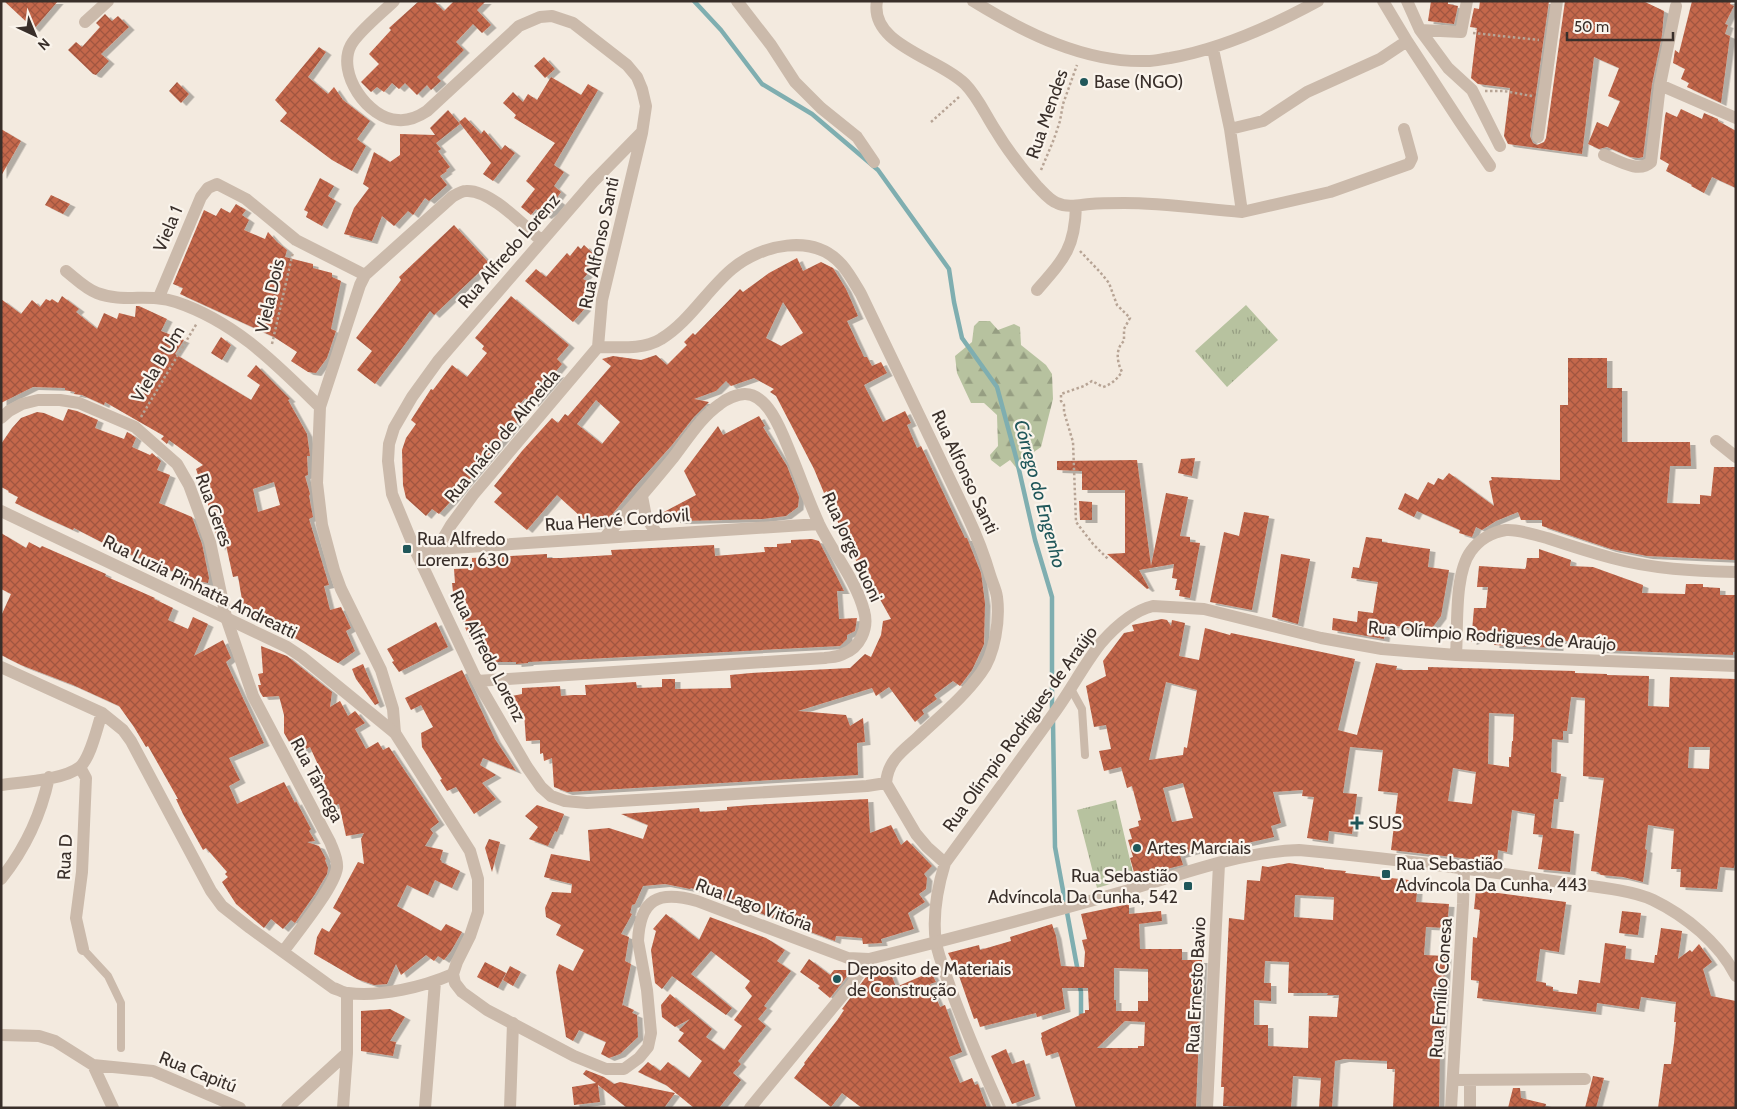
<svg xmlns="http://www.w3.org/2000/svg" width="1737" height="1109" font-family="Cabin,sans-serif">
  <defs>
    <pattern id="forest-firs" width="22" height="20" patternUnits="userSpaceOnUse" patternTransform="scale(1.25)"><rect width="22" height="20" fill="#b7c29f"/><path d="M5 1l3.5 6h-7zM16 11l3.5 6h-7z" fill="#969e82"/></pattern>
    <pattern id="park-tufts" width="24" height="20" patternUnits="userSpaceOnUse" patternTransform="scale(1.25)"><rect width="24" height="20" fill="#b7c29f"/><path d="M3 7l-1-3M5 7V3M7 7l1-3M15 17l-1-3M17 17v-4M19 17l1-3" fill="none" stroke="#969e82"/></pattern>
    <pattern id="building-cross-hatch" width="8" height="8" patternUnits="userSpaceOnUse" patternTransform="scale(1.25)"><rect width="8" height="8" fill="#c4684c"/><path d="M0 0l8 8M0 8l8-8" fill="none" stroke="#a0563f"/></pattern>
    <filter id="shadow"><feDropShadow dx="5.5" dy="3" stdDeviation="0" flood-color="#0004"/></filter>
  </defs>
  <rect width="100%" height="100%" fill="#f3eadf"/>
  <path fill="url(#forest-firs)" d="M979 321H990L998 330 1014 324 1020 327 1021 345 1046 365 1052 374 1053 399 1041 447 1031 454 1024 465 1018 470 1010 460 1000 467 991 460 990 455 998 446 997 415 984 403H971L957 373 955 356 972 342 974 326Z"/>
  <path fill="url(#park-tufts)" d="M1246 305 1278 340 1227 387 1195 351Z
    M1116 800 1134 877 1097 888 1077 810Z"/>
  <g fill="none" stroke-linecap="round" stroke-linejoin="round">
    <path stroke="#7faeb0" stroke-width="4.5" d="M694 1 721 30 762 84 812 114 878 170 949 269 954 302 962 338 997 387 1017 461 1035 540 1052 597V709
      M1053 722 1055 847 1078 972
      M1079 982 1081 992V1020"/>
  </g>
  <path fill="url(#building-cross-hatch)" fill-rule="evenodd" filter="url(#shadow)" d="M4 1H58L34 29Z
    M419 1H434L444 11 454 1H486L477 10 491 25 482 33 473 24 456 42 464 50 437 77 441 81 431 90 427 85 417 95 405 83 399 89 392 83 384 92 377 87 371 92 361 82 379 64 369 54 391 30 389 28Z
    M1431 1H1448V4L1458 6 1454 24 1428 21Z
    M1480 1H1549L1530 136 1533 143 1537 145 1544 142 1546 138 1565 1H1643L1664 11 1662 35 1652 84 1643 157 1639 158 1630 157 1607 147 1599 149 1588 144 1597 122 1608 127 1620 101 1608 96 1619 68 1594 57 1582 154 1508 144 1504 136 1510 88 1478 84 1471 78 1477 28 1470 27 1474 8 1479 9Z
    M1692 1H1731L1730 4 1734 6 1725 24 1728 25 1725 34 1730 36 1721 103 1687 87 1689 83 1681 79 1685 69 1673 63 1675 50 1679 53Z
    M105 14 112 21 118 16 129 27 101 54 109 61 96 75 93 74 68 50 76 42 82 47 100 27 96 23Z
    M319 47 326 52 308 77 328 94 334 87 343 100 370 121 357 139 366 146 352 171 332 160 280 121 287 113 275 100Z
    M544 57 555 69 545 78 534 66Z
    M551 77 581 95 588 84 598 90 554 165 564 172 554 186 561 192 556 199 560 202 553 211 546 216 536 209 531 215 521 207 535 189 526 181 555 143 514 118 516 115 503 103 513 92 523 102 528 94 537 100Z
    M177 82 189 94 181 103 169 91Z
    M1681 109 1702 119 1704 113 1718 119V121L1736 131V188L1712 177 1704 193 1691 186 1692 185 1666 171 1669 164 1660 159 1665 116 1666 112 1677 117Z
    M448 110 460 124 436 143 441 149 438 151 450 167 446 170 447 171 440 176 447 185 429 201 425 198 413 215 408 211 394 226 382 216 372 241 344 234 354 208 369 188 363 184 374 152 390 162 400 155V134L435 135 430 128Z
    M465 117 481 134 484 130 501 150 505 145 515 153 493 181 483 174 491 163 459 122Z
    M1 129 21 141 1 176Z
    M320 178 334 186 328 196 336 201 322 226 306 217 308 212 304 210Z
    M51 195 70 204 63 214 45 205Z
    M236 204 246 210 242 215 249 220 244 230 265 239 268 232 277 242 287 250 285 257 313 264V268L332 273V277L341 281 331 329 336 331 327 358 316 373 308 372 291 361 297 352 274 337 180 294 183 288 173 284 204 210 216 216 221 208 230 213Z
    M454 225 489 263 434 315 430 311 375 384 357 370 372 351 356 338 401 280 399 277Z
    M584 245 598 258 587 270 589 272 583 279 591 283 585 303 588 305 573 322 525 281 536 269 546 277 567 253 570 256 578 246 581 249Z
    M797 258 803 271 821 262 833 268 846 289 858 316 847 321 864 357H867L872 366 881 362 887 373 864 385 883 422 905 411 911 423 907 425 917 448 921 446 965 538H967L981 573 985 603 984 644 981 651 972 670 960 686 953 681 934 695 937 699 922 710 924 714 915 722 889 687 876 696 872 688 798 711 846 715 850 726 863 718 865 742 857 743 858 775 567 792 554 787 552 758 544 761 543 753 540 754V740L526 741 524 713 511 714 510 704 512 696 522 694V688L560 686 561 696 573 695H586L585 685 636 682 637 688 662 687V679H675V689L731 688 730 675 751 673 850 668 865 654 871 657 881 635 883 621 891 619 877 594H872L835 516 838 514 827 491 824 493 814 469 776 396 770 392 774 389 754 378 731 386 726 381 716 391 694 399 709 402 694 417 672 445 636 485 610 517 598 526 592 527 557 495 527 530 494 502 502 493 494 486 522 451 552 418 558 423 565 414 568 416 611 366 602 359 613 356 641 360 656 355 667 365 687 345 684 342 693 333 695 335 740 289 743 292 769 273ZM783 302 803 333 781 346 766 338ZM596 400 620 422 602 444 577 424Z
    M62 296 79 309 76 312 97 329 104 313 117 319 119 313 135 317 136 306H139L167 319 161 331 184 340 175 354 251 400 260 385 247 376 256 365 290 399 288 400 307 434 310 456H307L308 475 305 476 310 494 309 496 313 517 309 519 329 585 324 586 330 610 341 607 351 628 346 631 355 651 338 663 262 619 261 620 244 611 234 602 242 600 238 576 233 577 224 536 220 548 213 526H215L196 469 203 465 169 440 167 444 161 439 164 436 105 402 104 405 82 395 74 394 75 392 65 390V388L33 387 1 403V299L21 314 32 300 40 307 46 299 50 301 52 299 58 303ZM274 482 280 505 258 512 253 489Z
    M511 296 569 345 557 359 562 364 552 376 559 374 533 404 525 398 511 415 518 421 453 499 439 514 432 509 426 516 406 498 403 485 402 450 406 438 416 424 411 420 431 389 433 390 452 365 467 377 487 353 482 349 484 346 475 338Z
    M221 337 231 345 222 360 211 353Z
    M1568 358H1607V388H1622V442H1690L1691 466H1670L1667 503 1700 504V495L1711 496 1714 467H1736V560L1647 556 1611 549 1542 526V520H1521L1518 512 1496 521 1482 530 1476 527 1472 537 1459 533 1460 530 1417 511 1414 517 1398 509 1405 493 1418 500 1428 482 1434 485 1438 478 1443 480 1449 473 1494 506 1489 481 1492 480 1491 477 1560 480V405H1568Z
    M68 409 77 411 98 420 95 428 124 439 127 432 131 434 136 438 132 447 150 455 152 453 161 461 157 470 170 475 159 503 192 517 202 544 209 578 208 583 194 580 107 545 74 528 73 530 42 516 15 503 18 497 8 492 9 491 1 487V444L12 428 21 418 37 412 44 413 63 421Z
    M759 416 765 426 763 427 787 466 799 497 798 507 786 516 763 519 683 521 668 519 662 513 696 495 684 471 718 426 723 435Z
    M1195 458 1192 476 1178 473 1181 459Z
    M1137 460 1151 566 1166 493 1188 497 1180 536 1190 537V542L1200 543 1190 598 1179 596 1180 590H1175L1177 579 1172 578 1174 564 1139 570 1149 588 1147 589 1107 554 1125 553V490H1082V471L1057 470V461Z
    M1079 501 1092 502V520H1080Z
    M1244 512 1269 516 1252 610 1210 602 1224 532 1239 536Z
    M1 533 26 548 29 542 40 548 42 546 106 574 105 576 155 598 154 599 173 608 168 620 188 629 193 617 208 624 194 656 223 640 231 658 226 662 264 743 229 758 240 780 229 786 237 804 284 782 295 803 296 801 311 829 309 831 315 841 307 842 319 846 326 859 325 860 328 868 327 874 315 894 295 923 291 920 283 929 271 919 264 928 236 904 222 882 228 877 225 874 227 872 206 848 203 850 183 814 176 799H178L148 746 146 747 134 727 119 706 73 685 21 665 1 655V616L11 594 1 589Z
    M1366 537 1382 539V542L1430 549 1428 567 1449 570 1441 616 1429 632 1386 624 1384 639 1332 630 1333 618 1357 622 1358 611 1373 613 1378 582 1351 578 1353 567 1359 568Z
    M812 539 819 541 844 591H837L839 619 857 618 855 631 847 635V639L840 646 528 662V663L516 664V662H489L488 660 483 661 482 632 470 639 454 601 452 583H455L454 569 472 568V558L547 554V558H561L612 555 611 550 714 545 715 556 765 552 764 547H777V544L791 543V540Z
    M1539 549 1571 560 1570 566 1593 567 1643 585 1642 593 1685 594 1686 584H1703V587L1720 588V595H1736V652H1733V655L1599 650V642L1576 641H1558V648L1494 645V640L1480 639 1471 642 1474 608H1486L1488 587H1477L1479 566 1525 569 1526 567 1527 558H1539Z
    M1281 554 1310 559 1298 624 1272 617Z
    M1162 619 1167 620 1171 626 1172 620 1185 623 1179 656 1199 660 1205 628 1230 635 1231 633 1355 659 1338 730 1357 735 1376 663 1397 666 1396 670H1428V667L1575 671V673L1607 674V675L1649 676 1648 706 1669 707 1670 677 1736 679V859L1734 868 1720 867 1717 889 1680 887 1681 869H1671L1674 829 1648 825 1645 849 1647 850 1643 882 1623 877 1601 875 1598 872 1591 871 1604 778 1583 776 1585 698 1571 697 1567 731H1563V740L1552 739 1551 772 1561 774 1558 799H1554L1551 828 1574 831 1570 872 1538 869 1543 835 1533 834 1535 814 1512 810 1507 852 1498 850 1497 862 1391 850 1398 793 1378 791 1383 750 1350 747 1343 793 1357 794 1352 834 1329 831 1328 841 1307 838 1314 797 1302 796 1303 790 1273 792 1281 823 1271 826 1274 837 1202 853 1201 849 1180 855 1183 865 1150 873V871L1135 876 1130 858 1133 857 1128 840 1132 839 1129 829 1139 826 1138 821 1141 820 1132 786 1127 788 1121 767 1104 771 1099 751 1111 749 1106 725 1094 727 1086 686 1106 676 1103 661 1124 633 1134 631 1132 625ZM1166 682 1197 690 1187 748 1184 747 1183 755 1149 760ZM1489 713 1514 714 1513 741H1512L1511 757H1509V767L1488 764ZM1689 747H1710L1709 769 1688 768ZM1453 768 1476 772 1472 804 1448 801ZM1183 783 1193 818 1172 822 1163 788Z
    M436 622 448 647 399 672 392 662 394 661 387 649Z
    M261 646 287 656 332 692 330 707 340 701 348 716 355 711 356 712 365 723 355 729 366 749 378 742 383 750 389 747 439 822 430 829 433 833 425 846 443 850 440 860 442 861 441 862 460 871 452 888 435 880 428 895 407 885 397 906 441 931 446 924 462 932 451 951 444 960 438 956 434 961 426 955 401 975 396 964 387 984 374 985 357 979 314 954 317 937 322 928 329 932 341 913 333 908 358 862 364 864 361 839 364 833 346 836 339 804 327 808 309 771 319 767 310 747 296 754 284 733V715L279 696 263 697 260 692 258 685H261L258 674 263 673Z
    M363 664 379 703 375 705 356 679 352 669Z
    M462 670 495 739 516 771 483 758 480 765 496 775 482 783 496 799 474 814 456 787 447 791 440 780 442 779 422 747 421 733 433 727 421 705 411 710 405 698Z
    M868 799 870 833 891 825 901 845 907 840 932 866 924 874 927 878 926 889 919 894 925 902 908 913 914 929 881 939 882 943 863 944 862 938 836 936 835 941 797 927 799 922 778 914 776 919 691 888 690 889 665 884 643 886 635 904 632 905 630 913 632 914 621 934 629 937 625 961 631 964 622 1006 623 1005 634 1010 632 1013 637 1015 638 1037 620 1054 609 1058 601 1054 606 1042 579 1030 573 1041 566 1037 556 972 559 964 573 971 584 950 556 935 561 925 546 917 545 908 552 892 571 893 572 884 544 877 551 854 590 861 588 830 609 828 643 839 648 825 621 814 699 808 700 812 727 810V807L752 805Z
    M537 805 564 814 557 832 555 831 548 846 529 839 538 827 525 816Z
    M489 839 500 842 492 872 485 848Z
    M1289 863 1324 868V869L1346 871 1345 873 1409 880 1408 891H1417L1416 902 1449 904 1447 928 1426 927 1424 955 1446 956 1440 1042 1439 1108H1393L1395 1069H1387V1061L1344 1059 1335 1061 1332 1108H1319L1321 1078 1293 1076 1291 1108 1223 1106 1224 1087H1221L1229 918 1244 920 1247 880 1260 881 1262 866 1268 867ZM1295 895 1334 897 1333 920 1294 917ZM1265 961 1289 962 1288 993H1328L1327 995H1339L1337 1017 1309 1016 1308 1048 1268 1046V1025H1254V1000L1271 1001V983H1264Z
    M1476 890 1566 902 1559 952 1540 949 1536 981 1546 983V986L1553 987V991L1577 994 1579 980 1600 983 1605 943 1626 946 1625 959 1654 963 1655 955H1657L1661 928 1682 931 1678 959 1690 950 1692 952 1699 944 1712 962 1703 969 1711 996 1736 1001V1108H1658L1664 1064H1671L1674 1043 1676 1022H1674L1676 1002 1641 997 1639 1009 1597 1003 1596 1012 1477 998 1479 981 1471 980V975L1473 937 1477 938 1480 910 1474 909Z
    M1129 904V914L1161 911 1162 921 1139 924 1140 949H1182V960H1202L1196 1108H1076L1058 1052 1046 1056 1041 1038 1042 1037 1041 1033 1080 1015 1079 1014 1085 1013V1010H1089L1088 988H1062L1065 1009 1037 1017 1036 1013 980 1027 977 1018 974 1019 958 973 948 953 979 945 980 950 1011 941 1010 937 1052 924 1056 936 1061 966 1084 967 1085 952 1082 940 1087 939 1081 914ZM1114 968 1148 969V1001H1138V1011H1116V1000H1114ZM1125 1021 1145 1022 1144 1046H1138V1048H1097Z
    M1622 911 1641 913 1638 935 1619 933Z
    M666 914 699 940 710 917 766 938 785 950 777 961 791 971 764 1006 767 1008 758 1019 766 1026 738 1061 741 1064 733 1073 741 1080 719 1108H694L666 1085 638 1072 648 1062 660 1071 668 1062 689 1078 702 1061 678 1041 684 1033 679 1030 690 1019 675 1027 662 1017 661 1005 670 994 712 1029 706 1037 724 1050 742 1026 734 1020 752 996 745 988 750 981 711 951 691 974 732 1008 726 1015 672 976 662 989 655 983 651 950 656 931 653 929Z
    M809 959 830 975 834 970H852L830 998 818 988 820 986 800 972Z
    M485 962 506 973 498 988 477 977Z
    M510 966 521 972 513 986 503 980Z
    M888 966 896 987 931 972 936 982 930 984 940 1007 945 1005 962 1052 949 1057 960 1083 972 1078 975 1085 978 1084 987 1108H862L842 1093 831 1107 794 1078 805 1064 804 1063 838 1019 844 1010 842 1009 872 969H877L878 972Z
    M390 1009 405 1017 390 1041 396 1042 393 1056 361 1051V1011Z
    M1006 1049 1012 1064 1024 1060 1035 1096 1012 1104 991 1056Z
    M586 1070 604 1077 614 1084 620 1082 675 1093 664 1108H627L598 1085 600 1102 574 1105 572 1087 596 1083 583 1074Z
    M1593 1076 1604 1078 1596 1108H1585Z
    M1513 1088H1520L1521 1098 1546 1104 1545 1108H1508Z"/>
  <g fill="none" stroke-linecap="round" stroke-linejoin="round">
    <path stroke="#b7a495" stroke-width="2.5" stroke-dasharray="2.5 2.5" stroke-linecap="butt" d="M1473 33 1539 40
      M1485 91H1504L1532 96
      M931 122 959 97
      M1041 170 1054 139 1060 121 1063 104 1077 65
      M1080 251 1100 272 1109 283 1117 305 1130 318 1124 329V341C1115 349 1117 362 1122 372 1116 380 1112 384 1103 387L1092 381 1084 386 1061 394V401L1064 405V412L1073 442 1076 522 1093 544 1108 559
      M272 344 293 252
      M141 417 197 323"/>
    <path stroke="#cbbaab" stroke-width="8" d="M1071 689 1082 709 1085 755
      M83 949 108 976 121 1003V1048"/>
    <path stroke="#cbbaab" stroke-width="12" d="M394 1C383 12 358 32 351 45 336 73 368 119 398 120 409 121 418 117 427 111L519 26 540 17 552 16 573 23 627 65 637 77 642 89 646 106 642 133 602 300 598 347C617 347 644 350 661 339 689 322 707 290 732 269 761 245 813 232 842 265 849 273 855 284 861 294L967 515C976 534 984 554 990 575 992 582 996 589 997 597 1000 620 995 654 981 673 963 698 939 717 917 738 901 752 888 761 886 783L916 834 927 847 945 863
      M737 1 771 45 795 82 821 108 857 137 874 162
      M877 1C869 45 939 58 965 84 978 97 986 116 996 131 1008 151 1022 169 1037 186 1043 192 1049 200 1057 203 1068 208 1079 205 1090 204 1101 203 1113 203 1124 203 1163 203 1203 209 1242 212
      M973 1C1025 33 1085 63 1147 61 1155 61 1162 59 1170 58 1222 49 1272 26 1318 1
      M1407 1 1420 30 1448 68 1472 90 1500 146
      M85 22 108 1
      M1420 30 1461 32 1467 1
      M1407 41 1460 122 1490 166
      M1213 49 1230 129 1242 212 1330 192 1409 164 1412 158 1404 129
      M1660 85 1736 118
      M1230 129 1263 121 1307 92 1380 59 1407 41 1383 1
      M641 133 593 182 438 361 412 397 394 428 389 444 388 461 392 494 416 552 477 681 527 767 541 787 551 796 565 801 587 803 867 786 886 783
      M1538 137 1557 1
      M1604 155C1618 160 1638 174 1651 162L1660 85 1676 6
      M66 271C76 279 86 289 97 293 123 303 150 293 176 302 236 322 277 365 320 407
      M1037 290C1064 259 1075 248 1076 206
      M159 297 201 197 208 188 217 184 246 199 296 240 365 275
      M1 418 9 411 22 404 38 400H60L79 403 135 427 177 464 189 485 210 542 226 617 253 696 330 842C333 850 338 859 337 868 334 888 296 934 283 952
      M1716 441 1736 457
      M642 496 646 517 657 534
      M437 549 451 525 473 495 598 347
      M416 552 437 549 819 524
      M1456 655C1458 626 1454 574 1471 551 1479 540 1492 532 1506 530 1519 529 1534 535 1547 538 1568 545 1590 552 1612 558 1653 569 1693 571 1736 572
      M1 667 102 713 123 730 131 741 211 891 222 906 250 928 333 988C338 989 343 993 348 993 381 997 423 987 453 974
      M477 681 825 658C831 657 838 657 843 654 860 648 869 628 864 611 856 580 833 553 819 524 809 502 801 479 792 457 784 438 770 394 745 394 737 394 726 399 720 404 701 417 687 440 673 458 651 485 628 512 604 538
      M395 733 393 709 381 670 341 589 334 570 322 525 317 483 320 407 360 285 365 275 452 197C457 194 461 191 466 191 490 189 524 226 542 241
      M80 767 86 778 82 872 76 918 83 949
      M1 785C22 782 64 780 80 767 91 757 97 727 102 713
      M1 879C25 849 41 815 49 777
      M1 1035 39 1036 55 1041 93 1065 153 1071 240 1108
      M93 1065 113 1108
      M1453 1080 1585 1079
      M1470 1080V1108
      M287 1108 347 1053
      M343 1108 347 1053V993
      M425 1108 435 982
      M510 1108 513 1023
      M750 1108 852 984 869 959
      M1000 1108C982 1068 965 1028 950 987 945 972 939 958 936 943 932 915 937 889 945 863 982 812 1020 761 1057 709 1072 688 1085 663 1101 643 1115 627 1132 611 1153 606L1204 609 1321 638 1382 649 1456 655 1736 666
      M1207 1108 1219 864
      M1451 1108 1463 904 1464 870"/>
    <path stroke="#cbbaab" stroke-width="12" d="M1 511 287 647 302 657 395 733 470 851 478 879V912L470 936 457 962 453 974 455 983 462 992 487 1010 574 1056 606 1069H624L639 1058 648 1047 651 1033 647 990 638 941C640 899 658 890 697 901L848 958 869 959C954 938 1038 916 1122 892 1179 875 1239 852 1299 850 1386 858 1473 869 1560 882 1586 886 1630 889 1653 900 1686 916 1719 943 1736 976"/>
  </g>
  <g fill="#20575a" stroke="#faf4ec" stroke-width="2">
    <circle cx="1084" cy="82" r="5"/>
    <rect x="402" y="544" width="10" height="10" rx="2.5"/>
    <path d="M1354.5 815.5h5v5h5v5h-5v5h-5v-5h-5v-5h5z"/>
    <circle cx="1137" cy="848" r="5"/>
    <rect x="1381" y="869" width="10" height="10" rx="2.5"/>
    <rect x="1183" y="881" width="10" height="10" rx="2.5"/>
    <circle cx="837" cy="979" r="5"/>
  </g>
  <g text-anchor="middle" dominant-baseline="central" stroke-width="4.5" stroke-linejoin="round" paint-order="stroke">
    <g font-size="18" fill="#392f2a" stroke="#faf4ec" text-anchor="start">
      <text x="1094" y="82">Base (NGO)</text>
      <text x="417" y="539">Rua Alfredo<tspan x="417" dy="21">Lorenz, 630</tspan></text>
      <text x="1368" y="823">SUS</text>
      <text x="1147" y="848">Artes Marciais</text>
      <text x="1396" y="864">Rua Sebastião<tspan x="1396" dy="21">Advíncola Da Cunha, 443</tspan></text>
      <text x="1178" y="876" text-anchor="end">Rua Sebastião<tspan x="1178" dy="21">Advíncola Da Cunha, 542</tspan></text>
      <text x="847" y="969">Deposito de Materiais<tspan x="847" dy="21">de Construção</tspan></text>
    </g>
    <g font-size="18" fill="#392f2a" stroke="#faf4ec">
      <text transform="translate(1047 114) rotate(-71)">Rua Mendes</text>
      <text transform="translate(168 229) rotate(-67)">Viela 1</text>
      <text transform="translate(599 243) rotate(-78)">Rua Alfonso Santi</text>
      <text transform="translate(509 251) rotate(-49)">Rua Alfredo Lorenz</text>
      <text transform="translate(270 296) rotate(-77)">Viela Dois</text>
      <text transform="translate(158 364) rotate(-59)">Viela B Um</text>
      <text transform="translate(502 436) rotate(-50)">Rua Inácio de Almeida</text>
      <text transform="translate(965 472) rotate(65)">Rua Alfonso Santi</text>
      <text transform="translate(214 510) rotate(70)">Rua Geres</text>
      <text transform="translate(617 520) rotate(-4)">Rua Hervé Cordovil</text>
      <text transform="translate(852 547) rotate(65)">Rua Jorge Buoni</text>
      <text transform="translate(200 587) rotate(26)">Rua Luzia Pinhatta Andreatti</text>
      <text transform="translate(1492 636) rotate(4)">Rua Olímpio Rodrigues de Araújo</text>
      <text transform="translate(488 656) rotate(63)">Rua Alfredo Lorenz</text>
      <text transform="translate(1020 729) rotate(-54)">Rua Olímpio Rodrigues de Araújo</text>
      <text transform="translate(317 780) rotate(62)">Rua Tâmega</text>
      <text transform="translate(65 857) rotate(-87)">Rua D</text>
      <text transform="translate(754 905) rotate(20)">Rua Lago Vitória</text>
      <text transform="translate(1196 985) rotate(-87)">Rua Ernesto Bavio</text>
      <text transform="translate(1441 988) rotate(-86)">Rua Emílio Conesa</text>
      <text transform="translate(198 1072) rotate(22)">Rua Capitú</text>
    </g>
    <g font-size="19" font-style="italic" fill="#20575a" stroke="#faf4ec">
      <text transform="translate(1040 494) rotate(75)">Córrego do Engenho</text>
    </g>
  </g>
  <rect width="1737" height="1109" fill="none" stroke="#392f2a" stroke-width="5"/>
  <g transform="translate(35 35) rotate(136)" stroke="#faf4ec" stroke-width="4" paint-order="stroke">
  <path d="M0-4L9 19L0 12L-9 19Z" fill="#392f2a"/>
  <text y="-8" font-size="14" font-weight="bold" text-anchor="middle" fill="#392f2a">N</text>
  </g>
  <path d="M1567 32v8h106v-8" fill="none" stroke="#392f2a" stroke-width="2.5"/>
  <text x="1574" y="32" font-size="15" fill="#392f2a" stroke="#faf4ec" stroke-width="4" paint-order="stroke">50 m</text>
</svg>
